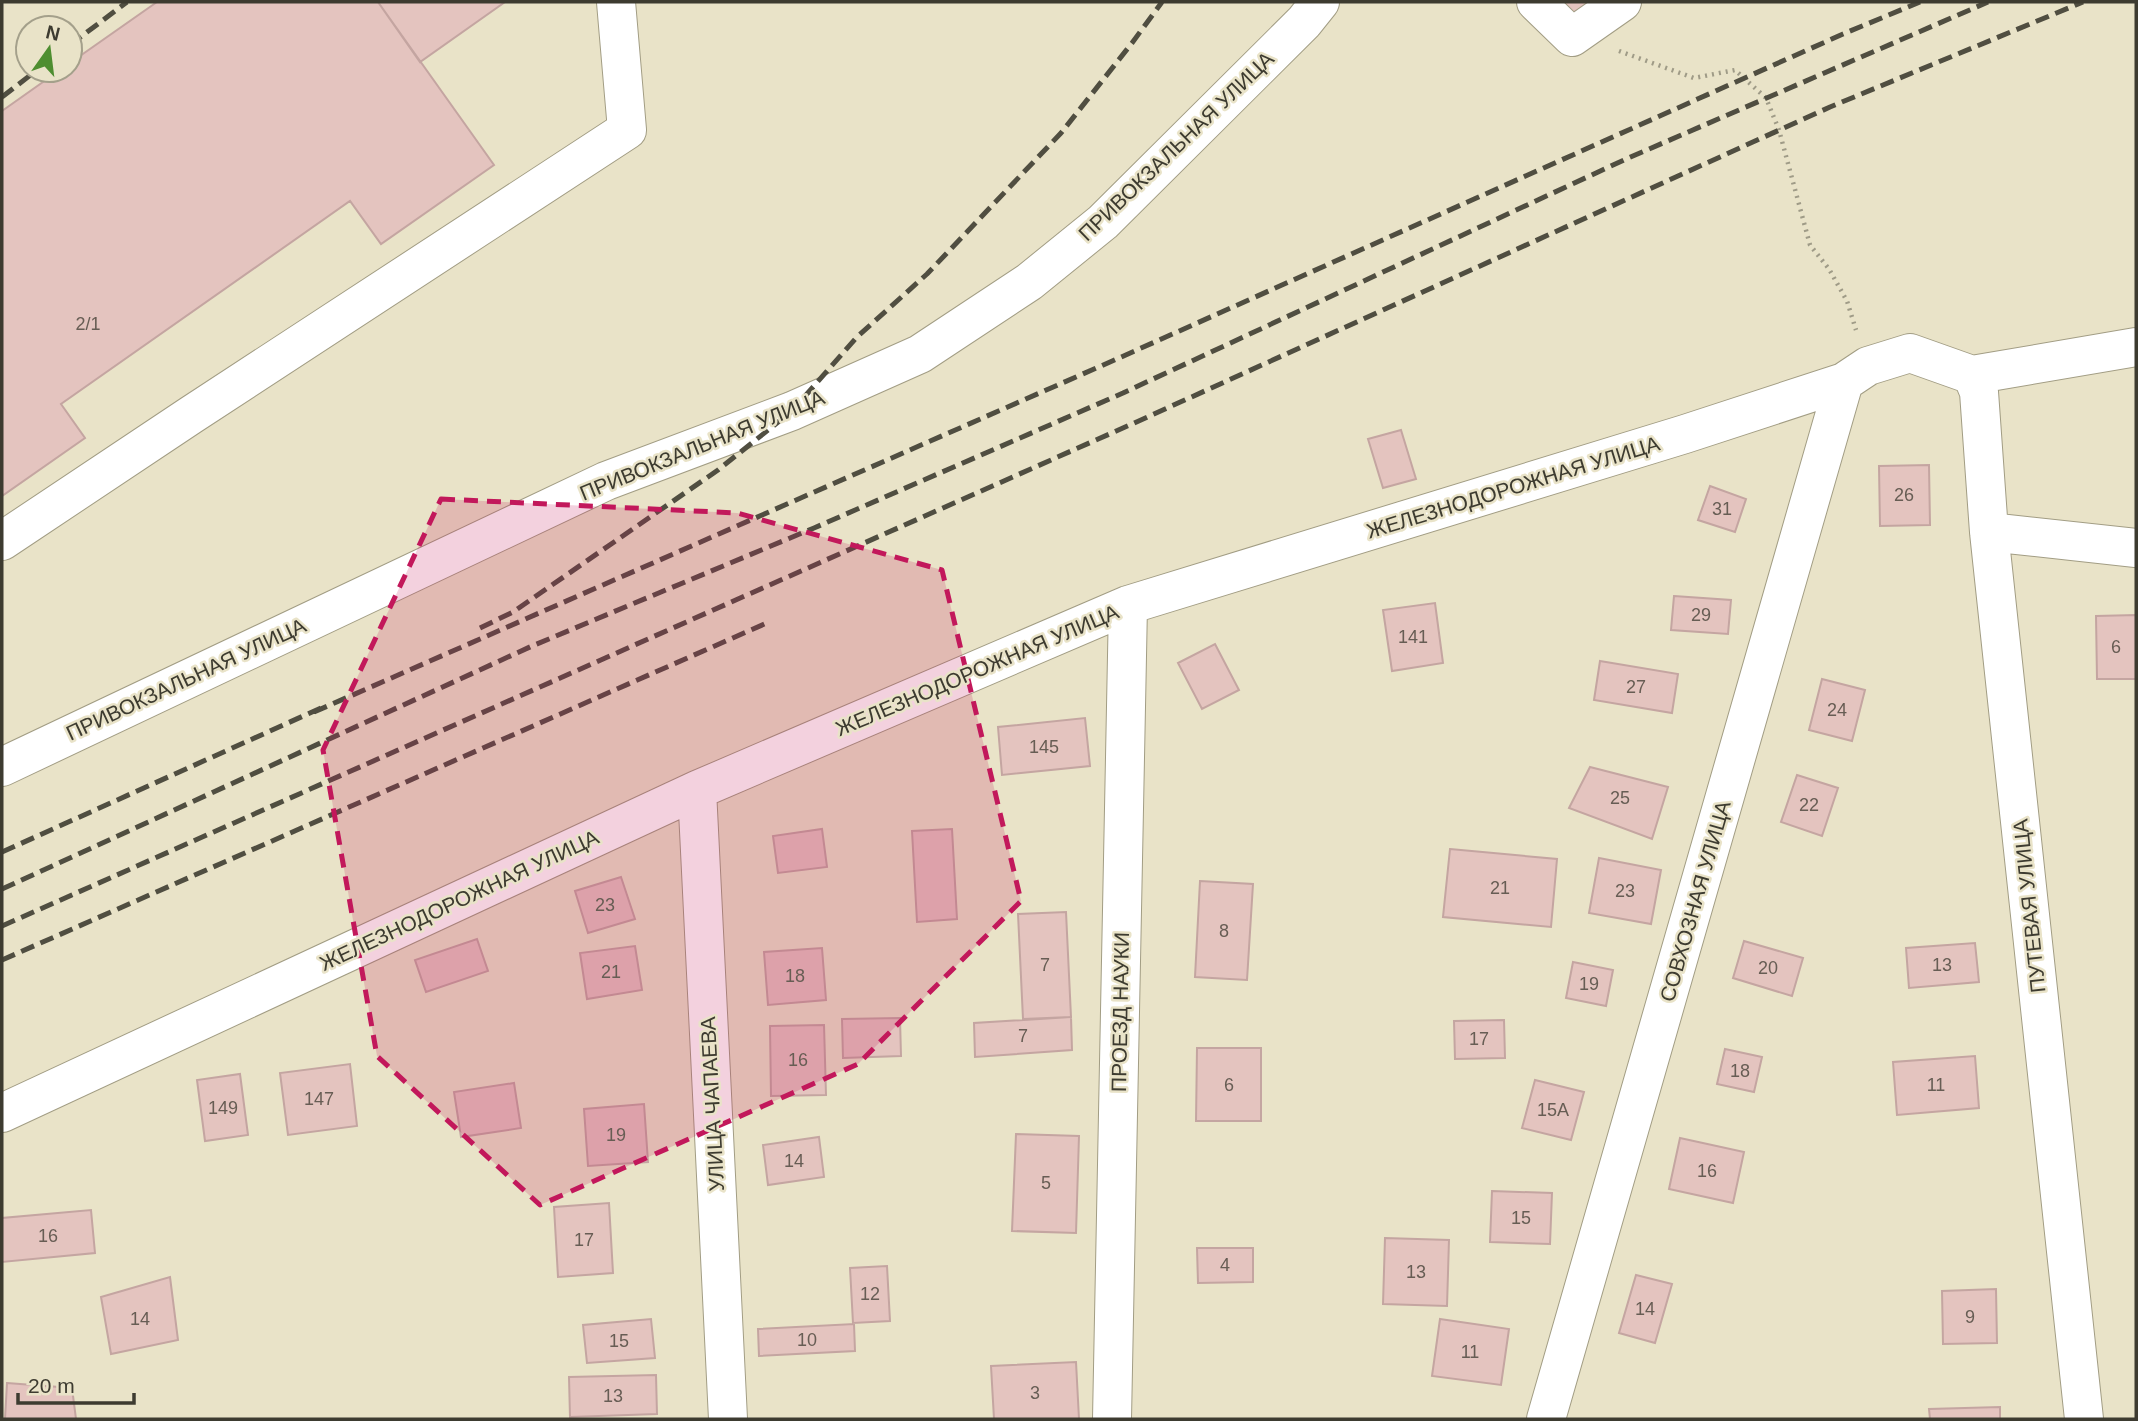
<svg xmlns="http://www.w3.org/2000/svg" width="2138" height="1421" font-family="Arial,sans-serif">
  <rect width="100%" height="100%" fill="#e9e3c8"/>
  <path fill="#e4c4bf" stroke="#c4a5a1" stroke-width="2" d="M157 2H378L494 165 381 244 350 201 61 404 85 438 2 496V111L60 70H70V63Z
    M378 2H505L420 62Z
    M1537 2H1596L1572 29Z
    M1401 430 1416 479 1383 488 1368 439Z
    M1929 465 1930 525 1880 526 1879 466Z
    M1710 486 1746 499 1735 532 1698 520Z
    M1674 596 1731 600 1728 634 1671 630Z
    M1435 603 1443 663 1392 671 1383 610Z
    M2136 615V679H2097L2096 616Z
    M1215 644 1239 690 1202 709 1178 663Z
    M1600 661 1678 674 1672 713 1594 700Z
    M1822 679 1865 690 1852 741 1809 730Z
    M1085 718 1090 766 1002 775 998 727Z
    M1590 767 1668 787 1652 839 1569 808Z
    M1797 775 1838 788 1822 836 1781 822Z
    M822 829 827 867 778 873 773 836Z
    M952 829 957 919 917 922 912 831Z
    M1450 849 1557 859 1551 927 1443 917Z
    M1599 858 1661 870 1651 924 1589 913Z
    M621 877 635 919 588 933 575 891Z
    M1200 881 1253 884 1247 980 1195 977Z
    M1066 912 1071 1017 1023 1019 1018 914Z
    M477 939 488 971 426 992 415 960Z
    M1744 941 1803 958 1792 996 1733 978Z
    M1975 943 1979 982 1909 988 1906 948Z
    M635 946 642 990 587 999 580 953Z
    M822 948 826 1000 768 1005 764 952Z
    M1573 962 1613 970 1606 1006 1566 998Z
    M1071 1017 1072 1050 975 1057 974 1023Z
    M900 1018 901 1056 843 1058 842 1019Z
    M1504 1020 1505 1058 1455 1059 1454 1021Z
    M824 1025 826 1095 771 1096 770 1026Z
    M1197 1048H1261V1121H1196Z
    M1725 1049 1762 1057 1754 1092 1717 1084Z
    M1975 1056 1979 1108 1897 1115 1893 1062Z
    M350 1064 357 1126 288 1135 280 1073Z
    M240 1074 248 1135 205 1141 197 1080Z
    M1535 1080 1584 1092 1571 1140 1522 1128Z
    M514 1083 521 1128 461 1137 454 1092Z
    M644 1104 648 1162 588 1166 584 1109Z
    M1016 1134 1079 1136 1076 1233 1012 1231Z
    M819 1137 824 1177 768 1185 763 1145Z
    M1680 1138 1744 1152 1733 1203 1669 1189Z
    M1492 1191 1552 1193 1550 1244 1490 1242Z
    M609 1203 613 1273 558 1277 554 1207Z
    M91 1210 95 1253 2 1262V1218Z
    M1385 1238 1449 1240 1447 1306 1383 1304Z
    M1197 1248H1253V1282L1198 1283Z
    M887 1266 890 1321 853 1323 850 1268Z
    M1636 1275 1672 1284 1655 1343 1619 1333Z
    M170 1277 178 1340 111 1354 101 1297Z
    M1996 1289 1997 1343 1943 1344 1942 1291Z
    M651 1319 655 1358 587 1363 583 1325Z
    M1440 1319 1509 1329 1501 1385 1432 1376Z
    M854 1324 855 1351 759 1356 758 1329Z
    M1076 1362 1079 1419H994L991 1366Z
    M656 1375 657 1414 570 1417 569 1377Z
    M7 1383 72 1388 76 1419H5Z
    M2000 1407V1419H1930L1929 1409Z"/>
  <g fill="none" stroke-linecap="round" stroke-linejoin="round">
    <defs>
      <path id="minor" d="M1536 2 1572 37 1622 2
        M1972 375 2136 347
        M1989 532 2136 548
        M2 541 191 415 627 130 616 2
        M697 790 728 1419
        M2 1113 697 790 1128 605 1685 434 1844 382 1868 366 1910 353 1972 375 1979 392 1989 532 2084 1419
        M1112 1419 1128 605
        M1546 1419 1844 382"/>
      <path id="major" d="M2 767 606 481 792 411 920 354 1029 282 1103 222 1304 22 1320 2"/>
    </defs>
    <use href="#minor" stroke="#a29d84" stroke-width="40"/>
    <use href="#major" stroke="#a29d84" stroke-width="40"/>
    <path stroke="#9f9b87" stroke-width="4.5" stroke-dasharray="2 5" stroke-linecap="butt" d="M1619 51 1694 78 1735 70 1766 98 1779 130 1810 245 1829 269 1847 301 1856 330"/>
    <use href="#minor" stroke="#fff" stroke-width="38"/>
    <use href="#major" stroke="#fff" stroke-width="38"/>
    <path stroke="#504e41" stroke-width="5" stroke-dasharray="14 7" stroke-linecap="butt" d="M70 45 127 2
      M2 97 37 70
      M480 628 513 612 718 470 792 411 857 337 927 274 1061 133 1132 43 1162 2
      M314 712 1110 362 1843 34 1920 2
      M2 852 321 708
      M2 889 532 646 814 528 1123 393 1626 159 1988 2
      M2 926 1132 424 1830 107 2083 2
      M2 960 769 622"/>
  </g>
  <path fill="#c2185b" fill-opacity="0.2" stroke="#c2185b" stroke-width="5" stroke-dasharray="14 9" stroke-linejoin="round" d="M441 499 737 513 942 570 1021 901 858 1064 540 1205 377 1056 323 750Z"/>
  <g text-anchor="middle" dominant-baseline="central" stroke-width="5" stroke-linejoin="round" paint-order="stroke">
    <g font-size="18" fill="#675d54">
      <text x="88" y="324">2/1</text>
      <text x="1904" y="495">26</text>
      <text x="1722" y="509">31</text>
      <text x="1701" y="615">29</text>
      <text x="1413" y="637">141</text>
      <text x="2116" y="647">6</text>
      <text x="1636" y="687">27</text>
      <text x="1837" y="710">24</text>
      <text x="1044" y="747">145</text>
      <text x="1620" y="798">25</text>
      <text x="1809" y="805">22</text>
      <text x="1500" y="888">21</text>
      <text x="1625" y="891">23</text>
      <text x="605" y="905">23</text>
      <text x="1224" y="931">8</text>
      <text x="1045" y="965">7</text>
      <text x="1942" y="965">13</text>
      <text x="1768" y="968">20</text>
      <text x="611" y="972">21</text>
      <text x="795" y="976">18</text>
      <text x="1589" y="984">19</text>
      <text x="1023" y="1036">7</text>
      <text x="1479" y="1039">17</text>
      <text x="798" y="1060">16</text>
      <text x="1740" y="1071">18</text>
      <text x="1229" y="1085">6</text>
      <text x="1936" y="1085">11</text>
      <text x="319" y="1099">147</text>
      <text x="223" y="1108">149</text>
      <text x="1553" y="1110">15А</text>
      <text x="616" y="1135">19</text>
      <text x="794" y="1161">14</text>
      <text x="1707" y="1171">16</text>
      <text x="1046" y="1183">5</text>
      <text x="1521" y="1218">15</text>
      <text x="48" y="1236">16</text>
      <text x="584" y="1240">17</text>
      <text x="1225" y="1265">4</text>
      <text x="1416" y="1272">13</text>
      <text x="870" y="1294">12</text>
      <text x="1645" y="1309">14</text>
      <text x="1970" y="1317">9</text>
      <text x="140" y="1319">14</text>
      <text x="807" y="1340">10</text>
      <text x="619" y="1341">15</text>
      <text x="1470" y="1352">11</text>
      <text x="1035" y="1393">3</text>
      <text x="613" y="1396">13</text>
    </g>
    <g font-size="21" fill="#3d3b30" stroke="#e9e3c8">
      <text transform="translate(1176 146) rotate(-44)">ПРИВОКЗАЛЬНАЯ УЛИЦА</text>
      <text transform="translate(702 445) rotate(-22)">ПРИВОКЗАЛЬНАЯ УЛИЦА</text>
      <text transform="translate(1513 487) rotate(-17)">ЖЕЛЕЗНОДОРОЖНАЯ УЛИЦА</text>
      <text transform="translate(977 670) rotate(-23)">ЖЕЛЕЗНОДОРОЖНАЯ УЛИЦА</text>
      <text transform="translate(186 679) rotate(-25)">ПРИВОКЗАЛЬНАЯ УЛИЦА</text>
      <text transform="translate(459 900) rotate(-25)">ЖЕЛЕЗНОДОРОЖНАЯ УЛИЦА</text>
      <text transform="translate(1695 901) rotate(-74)">СОВХОЗНАЯ УЛИЦА</text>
      <text transform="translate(2029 906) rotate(-96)">ПУТЕВАЯ УЛИЦА</text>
      <text transform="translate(1120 1012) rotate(-89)">ПРОЕЗД НАУКИ</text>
      <text transform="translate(712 1104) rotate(-93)">УЛИЦА ЧАПАЕВА</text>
    </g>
  </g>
  <rect width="2138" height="1421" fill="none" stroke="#3d3b30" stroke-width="7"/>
  <g transform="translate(49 49) rotate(14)"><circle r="33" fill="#e9e3c8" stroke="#a4a08b" stroke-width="2"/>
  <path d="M0-5L12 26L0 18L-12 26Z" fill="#4e8e30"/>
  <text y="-10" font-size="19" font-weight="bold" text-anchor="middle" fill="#3d3b30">N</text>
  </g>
  <path d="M18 1393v10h116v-10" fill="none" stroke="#3d3b30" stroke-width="3.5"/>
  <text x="28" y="1393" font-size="21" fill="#3d3b30" stroke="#e9e3c8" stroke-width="5" paint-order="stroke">20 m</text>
</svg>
